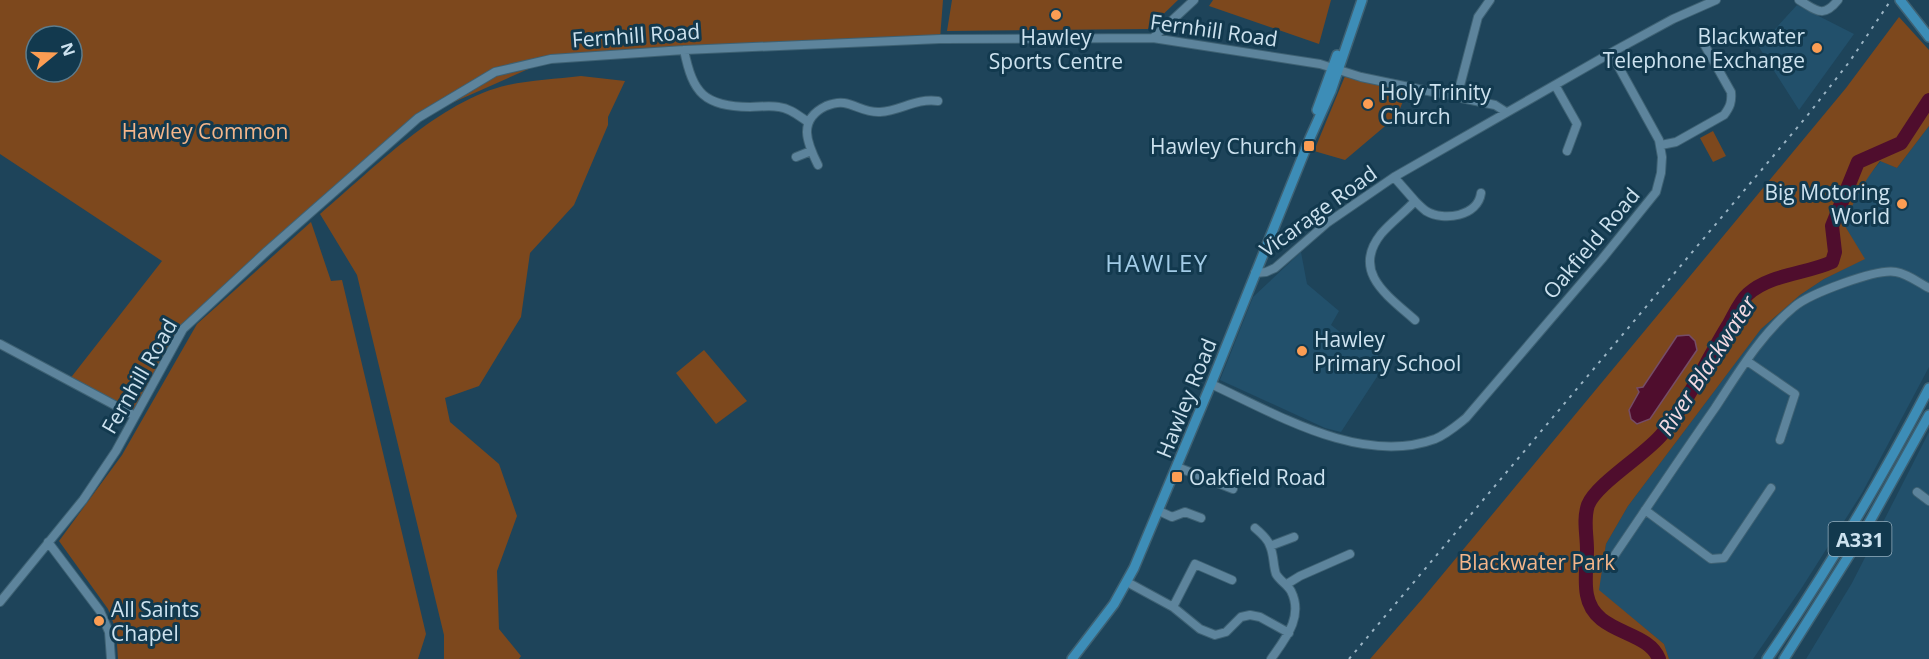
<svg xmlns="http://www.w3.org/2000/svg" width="1929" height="659" font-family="'Open Sans',sans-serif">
  <rect width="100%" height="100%" fill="#1e445a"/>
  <path fill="#22506b" d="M1797 5 1854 34 1799 110 1757 44 1766 39Z
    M1929 126V367L1862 493 1801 589 1753 659H1669L1664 644 1598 590 1606 544 1628 506 1761 329 1800 295 1824 279 1864 259 1845 226 1850 207 1864 181 1881 161 1897 168Z
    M1301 252 1307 284 1339 311 1331 325 1349 339 1354 334 1386 363 1341 432 1325 428 1220 380 1253 297Z
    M1929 432V659H1806L1852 583Z"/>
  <path fill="#7d481d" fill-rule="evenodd" d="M0 0H943L940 39 551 59 418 118 183 329 135 416 69 380 162 261 0 154ZM36 36H72V72H36Z
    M952 0H1178L1148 29 947 31Z
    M1213 0H1331L1319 44 1209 6Z
    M1899 17 1929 50V126L1897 168 1880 161C1864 182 1852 201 1845 226L1865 259 1824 279 1800 295 1761 329 1628 506 1606 544 1599 590 1664 644 1669 659H1370L1423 598 1846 88Z
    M581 76 625 81 608 117V125L574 205 530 253 521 317 479 386 445 398 450 422 499 464 517 516 497 571 499 629 521 656 519 659H444V635L357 275 320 214C372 170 440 100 508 85 531 80 557 79 581 76Z
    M1345 76 1408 89 1397 116 1345 160 1314 151Z
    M1713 131 1726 156 1713 162 1700 138Z
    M311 222 331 281 342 280 426 634 418 659H118L116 630 108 609 59 541 122 455 197 324Z
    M704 350 747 401 716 424 676 373Z"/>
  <path fill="#4f0d2d" stroke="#754d67" stroke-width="1.5" d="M1689 335 1695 341 1697 350 1650 419 1637 424 1631 419 1629 410 1639 392 1637 388 1643 387 1677 336Z"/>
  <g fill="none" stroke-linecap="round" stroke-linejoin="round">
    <path stroke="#4f0d2d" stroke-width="14" d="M1659 659C1648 629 1594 635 1587 595 1584 580 1587 565 1587 550 1587 534 1583 520 1588 505 1597 483 1647 454 1663 433 1689 400 1706 361 1729 324 1734 315 1740 301 1748 294 1770 274 1806 274 1832 262L1835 252 1832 226 1858 162 1901 143 1929 100"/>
    <defs>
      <path id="minor" d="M1799 0C1816 10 1823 19 1838 0
        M1153 38 1194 0
        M684 50C693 94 704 106 750 107 760 107 769 105 779 107 790 108 799 116 808 122
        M1555 85 1577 124 1567 151
        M1457 97 1478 17 1490 0
        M1661 145 1676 142 1724 115C1730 107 1732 102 1731 92L1704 44
        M796 157 811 151
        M818 165C807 143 797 120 826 106 831 104 838 102 844 103 856 105 866 113 880 112 901 111 915 98 938 101
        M1394 177 1415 201C1404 213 1391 222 1381 234 1351 272 1388 296 1415 320
        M1415 201C1418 204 1422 208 1426 211 1444 222 1478 216 1481 193
        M1255 273 1266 272 1275 268 1327 223 1394 177 1616 50 1673 19 1716 0
        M0 344 135 416
        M1747 361 1795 394 1780 440
        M1211 384C1276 414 1362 466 1435 439 1447 434 1456 426 1466 418L1602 259 1656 192 1661 173 1662 157 1659 140 1611 53
        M1177 467 1233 489
        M1917 492 1929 501
        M1645 510 1711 559 1724 558 1771 488
        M1159 511 1172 517 1185 512 1201 518
        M1255 528C1261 533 1268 539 1270 546 1274 555 1273 565 1276 574 1280 581 1287 584 1291 591 1304 617 1285 639 1271 659
        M48 542 100 611 109 632 111 659
        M1270 546 1294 537
        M1612 559C1646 509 1680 458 1715 408 1738 373 1761 334 1794 307 1809 294 1877 268 1896 272 1908 274 1919 283 1929 288
        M1127 582 1173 607 1200 629 1215 635 1226 632 1241 617 1250 615 1260 617 1289 633
        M1287 584 1300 576 1350 554
        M0 602 83 500 116 451 183 329 267 251 418 118 495 72 551 59 684 50 940 39 1153 38 1320 64 1361 77 1495 105 1506 112
        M1173 607 1195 564 1232 580"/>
      <path id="major" d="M1900 0 1929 37
        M1317 110 1337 55
        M1072 659 1114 604 1134 568 1211 384 1310 138 1331 91 1362 0
        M1767 659C1827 572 1880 481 1929 388
        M1784 659 1865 530 1929 415"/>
    </defs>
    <use href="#minor" stroke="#3e6173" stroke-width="10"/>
    <use href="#major" stroke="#3e6173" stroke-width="12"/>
    <use href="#minor" stroke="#5d849c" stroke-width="8"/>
    <use href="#major" stroke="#3d8db7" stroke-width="9"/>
    <path stroke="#9ab4c4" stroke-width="2" stroke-dasharray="3 6" stroke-linecap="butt" d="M1349 659 1807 116 1850 61 1891 0"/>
  </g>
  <g fill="#fc9d53" stroke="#12394e" stroke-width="2">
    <circle cx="1056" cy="15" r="6"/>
    <circle cx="1817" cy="48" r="6"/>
    <circle cx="1368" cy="104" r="6"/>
    <rect x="1303" y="140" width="12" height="12" rx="3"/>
    <circle cx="1902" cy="204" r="6"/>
    <circle cx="1302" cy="351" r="6"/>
    <rect x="1171" y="471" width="12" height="12" rx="3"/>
    <circle cx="99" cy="621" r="6"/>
  </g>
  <g text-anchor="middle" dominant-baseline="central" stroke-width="6" stroke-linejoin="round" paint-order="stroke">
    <rect fill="#12394e" stroke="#95afbf" stroke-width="1.5" x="1828.5" y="522" width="63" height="34" rx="4.5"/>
    <g font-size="20" font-weight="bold" fill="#cde2ef">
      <text x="1860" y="539">A331</text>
    </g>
    <g font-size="21" fill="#cde2ef" stroke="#12394e">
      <text transform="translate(1214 30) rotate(8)">Fernhill Road</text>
      <text transform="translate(636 35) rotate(-4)">Fernhill Road</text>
      <text transform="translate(1318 211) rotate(-36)">Vicarage Road</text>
      <text transform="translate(1591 243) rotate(-50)">Oakfield Road</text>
      <text transform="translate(139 376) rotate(-60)">Fernhill Road</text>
      <text transform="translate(1186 398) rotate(-68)">Hawley Road</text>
    </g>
    <g font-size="21" fill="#cde2ef" stroke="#12394e" text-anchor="start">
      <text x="1805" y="36" text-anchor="end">Blackwater<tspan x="1805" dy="24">Telephone Exchange</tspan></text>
      <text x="1056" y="37" text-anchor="middle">Hawley<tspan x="1056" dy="24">Sports Centre</tspan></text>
      <text x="1380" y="92">Holy Trinity<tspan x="1380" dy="24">Church</tspan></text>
      <text x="1297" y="146" text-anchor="end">Hawley Church</text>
      <text x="1890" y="192" text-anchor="end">Big Motoring<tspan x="1890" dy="24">World</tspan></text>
      <text x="1314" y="339">Hawley<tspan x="1314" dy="24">Primary School</tspan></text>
      <text x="1189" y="477">Oakfield Road</text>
      <text x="111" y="609">All Saints<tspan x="111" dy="24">Chapel</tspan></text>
    </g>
    <g font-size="21" fill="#f5b68a" stroke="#12394e">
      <text x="205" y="131">Hawley Common</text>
      <text x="1537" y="562">Blackwater Park</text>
    </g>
    <g font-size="22" font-style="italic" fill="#f4dae3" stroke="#12394e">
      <text transform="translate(1706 365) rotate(-57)">River Blackwater</text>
    </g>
    <g font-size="24" letter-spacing="1.5" fill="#a2cbe6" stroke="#12394e">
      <text x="1157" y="262">HAWLEY</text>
    </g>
  </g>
  <g transform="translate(54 54) rotate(71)"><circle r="28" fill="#12394e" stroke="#5d7d8e" stroke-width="1.5"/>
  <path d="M0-4.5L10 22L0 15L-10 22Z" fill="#fc9d53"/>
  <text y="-9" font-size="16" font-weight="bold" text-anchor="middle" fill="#cde2ef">N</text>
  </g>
</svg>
